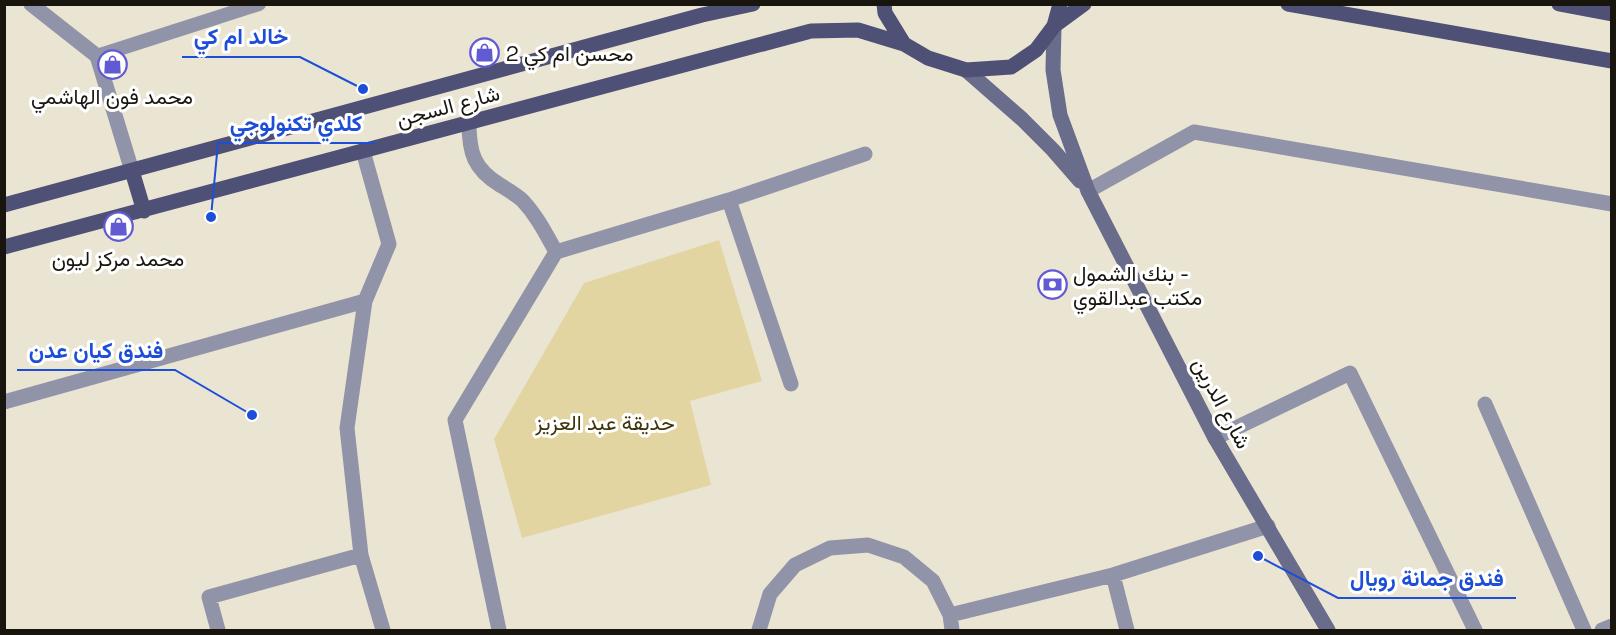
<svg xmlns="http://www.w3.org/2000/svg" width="1616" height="635" font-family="'Space Grotesk',Vazirmatn,sans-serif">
  <rect width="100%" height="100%" fill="#eae5d2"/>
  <path fill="#e3d5a1" d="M719 240 762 381 690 401 711 485 522 538 494 439 584 283Z"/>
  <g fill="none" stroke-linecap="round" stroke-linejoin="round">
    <path stroke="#9193a9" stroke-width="14" d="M97 56 259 4"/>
    <path stroke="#9193a9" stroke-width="15" d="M31 4 97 56 132 171
      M469 123C469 153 474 169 500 185 508 190 517 195 523 201 537 216 546 234 556 252
      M1088 191 1194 132 1612 204
      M729 200 791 384
      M365 301 347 428 361 555 383 630
      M4 402 365 301 389 244 363 151
      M1485 404 1584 630
      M1215 438 1350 373 1475 630
      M1113 575 1127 630
      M950 615 1113 575 1268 526
      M218 630 209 597 361 555
      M499 630 455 420 556 252 729 200 865 154
      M759 630 770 594 795 565 830 548 868 545 904 557 933 581 950 615 952 630
      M1602 630 1612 626"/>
    <path stroke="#696c8b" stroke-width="15" d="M1054 26 1053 70 1060 115 1088 191 1215 438 1328 630
      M966 70 1022 119 1053 150 1080 181"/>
    <path stroke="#4e5075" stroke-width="15" d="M884 4 885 13 904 44 928 58 966 70 1011 67 1036 50 1054 26 1060 4
      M1288 4 1612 61
      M1559 4 1612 14
      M1054 26 1084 4
      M132 171 144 211
      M4 205 702 15 753 4
      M4 247 811 31 858 30 904 44"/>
  </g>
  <defs>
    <symbol id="shop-ring" viewBox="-11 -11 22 22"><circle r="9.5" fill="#fff" stroke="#625ad3" stroke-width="1.5"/><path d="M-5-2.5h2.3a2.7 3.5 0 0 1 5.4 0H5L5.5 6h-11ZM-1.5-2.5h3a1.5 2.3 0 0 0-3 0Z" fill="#625ad3"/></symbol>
    <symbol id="bank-ring" viewBox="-11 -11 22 22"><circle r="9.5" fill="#fff" stroke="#625ad3" stroke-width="1.5"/><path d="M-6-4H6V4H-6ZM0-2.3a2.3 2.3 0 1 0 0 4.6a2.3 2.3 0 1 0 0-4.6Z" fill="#625ad3"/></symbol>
  </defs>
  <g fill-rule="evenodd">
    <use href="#shop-ring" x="468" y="36" width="33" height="33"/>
    <use href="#shop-ring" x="96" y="48" width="33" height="33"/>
    <use href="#shop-ring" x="102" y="210" width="33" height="33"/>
    <use href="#bank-ring" x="1036" y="268" width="33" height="33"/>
  </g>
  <g text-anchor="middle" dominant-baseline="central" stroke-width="6" stroke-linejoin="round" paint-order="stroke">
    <g font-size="21" fill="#17150e" stroke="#fff" text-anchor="start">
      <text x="506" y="53">محسن ام كي 2</text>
      <text x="112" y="96" text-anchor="middle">محمد فون الهاشمي</text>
      <text x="118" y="258" text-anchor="middle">محمد مركز ليون</text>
      <text x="1073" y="273">بنك الشمول -<tspan x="1073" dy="24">مكتب عبدالقوي</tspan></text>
    </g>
    <g font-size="21" fill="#17150e" stroke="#fff">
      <text transform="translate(448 106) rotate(-15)">شارع السجن</text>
      <text transform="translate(1222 403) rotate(62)">شارع الدرين</text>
    </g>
    <g font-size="21" fill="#3e3408" stroke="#fff">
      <text x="605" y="422">حديقة عبد العزيز</text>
    </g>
  </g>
  <path fill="none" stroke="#1d4ed8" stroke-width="2" d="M363 89L300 57H182M211 217L218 143H375M252 415L175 370H17M1258 556L1338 598H1516"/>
  <g fill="#1d4ed8" stroke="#fff" stroke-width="2">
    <circle cx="363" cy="89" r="6"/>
    <circle cx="211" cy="217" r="6"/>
    <circle cx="252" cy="415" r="6"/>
    <circle cx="1258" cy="556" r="6"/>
  </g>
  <g font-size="22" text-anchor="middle" font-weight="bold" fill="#1d4ed8" stroke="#fff" stroke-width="6" stroke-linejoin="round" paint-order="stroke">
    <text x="241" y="44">خالد ام كي</text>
    <text x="296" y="131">كلدي تكنولوجي</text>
    <text x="96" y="358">فندق كيان عدن</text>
    <text x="1427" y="586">فندق جمانة رويال</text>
  </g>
  <rect width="1616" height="635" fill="none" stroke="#17150e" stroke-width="12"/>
</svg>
